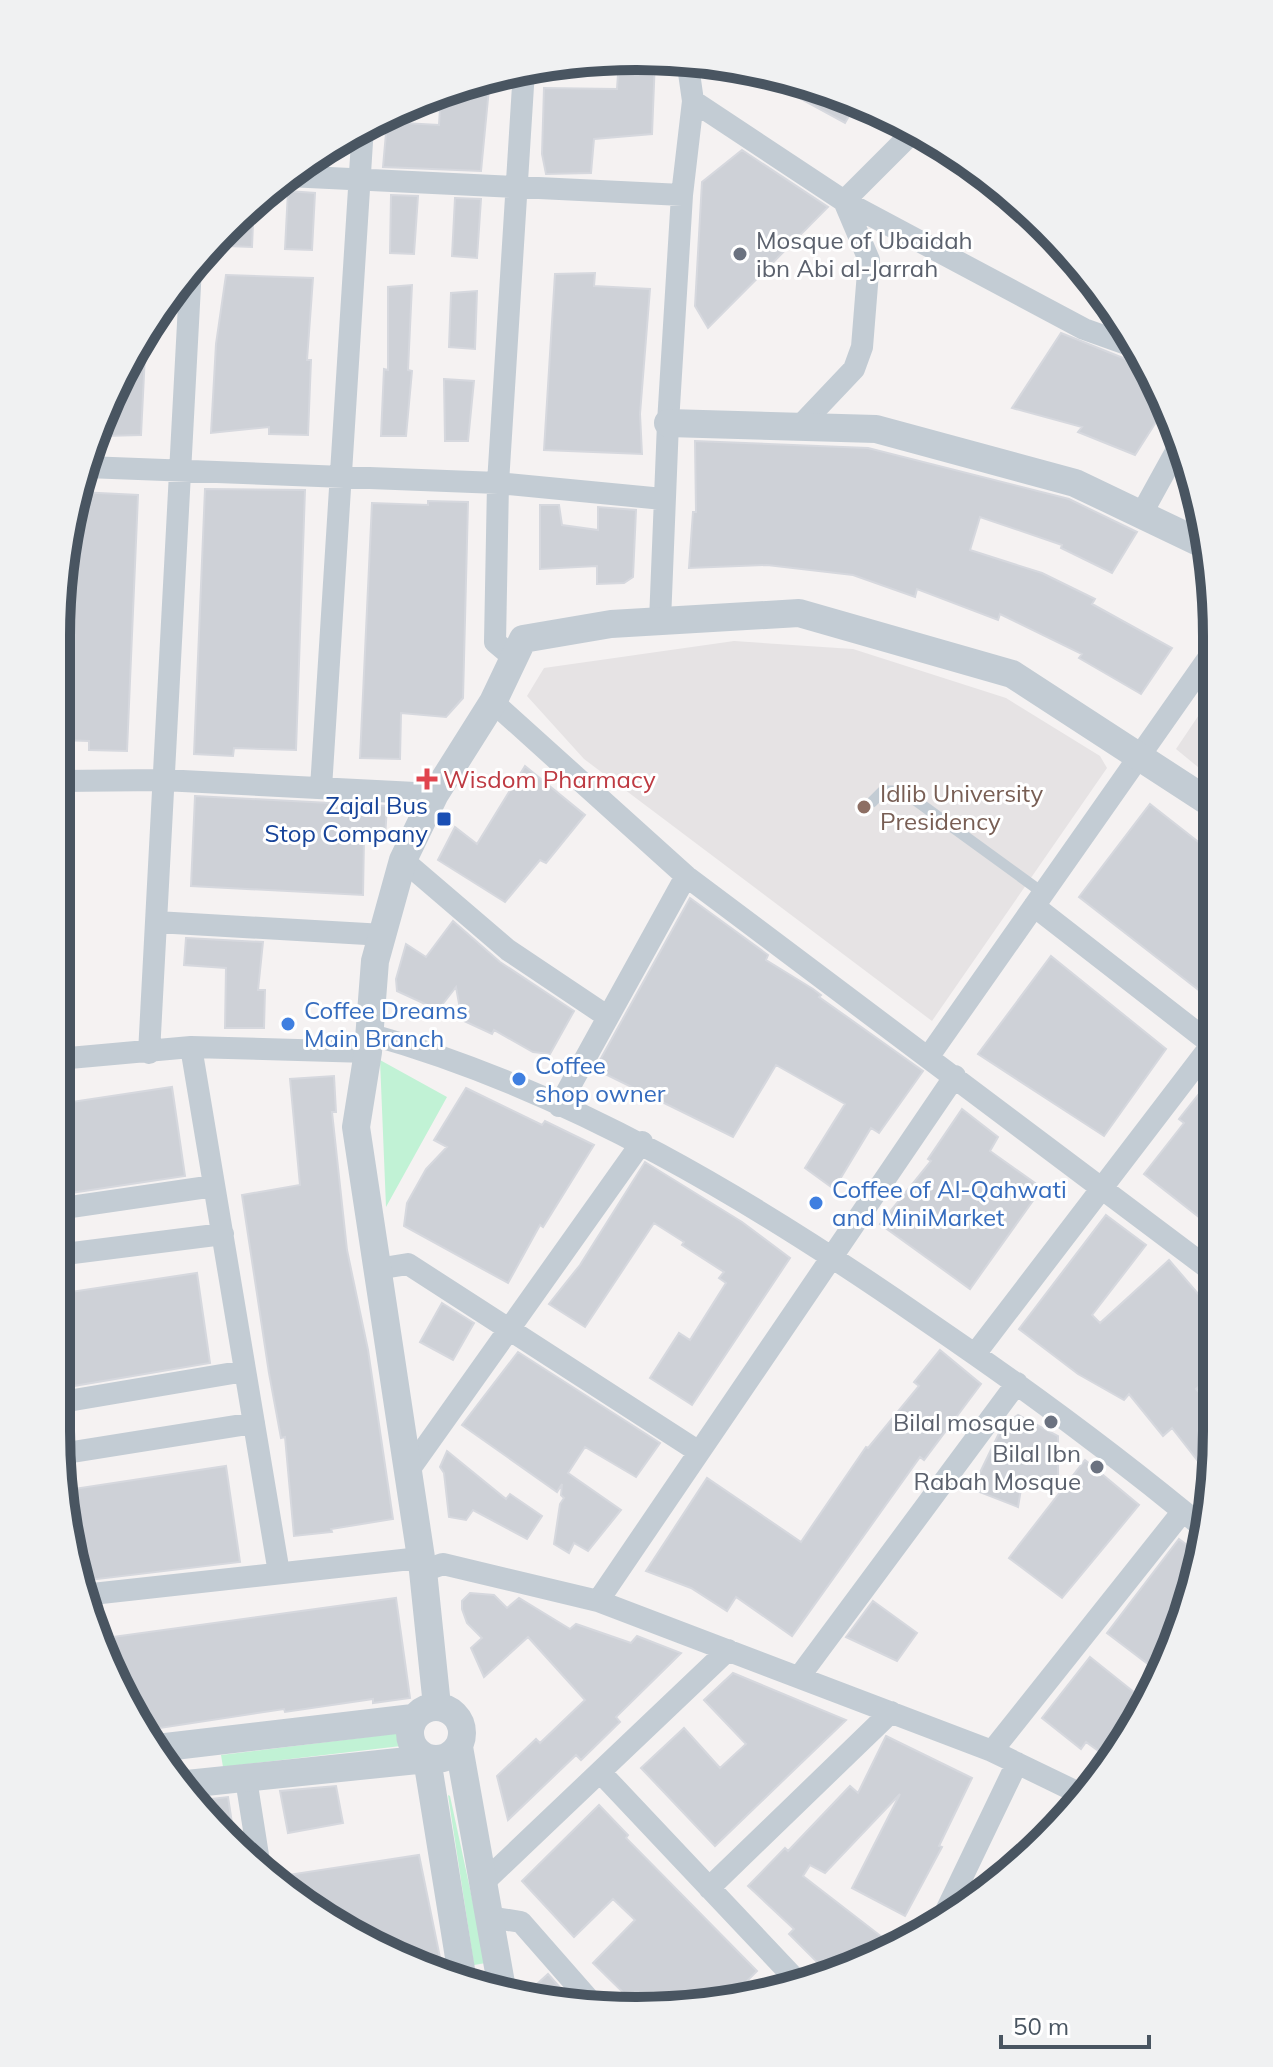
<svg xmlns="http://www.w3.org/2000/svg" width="1273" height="2067" font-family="Mulish,sans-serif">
  <rect width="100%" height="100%" fill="#f5f2f2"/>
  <path fill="#e6e3e4" d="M734 641 853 649 1006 698 1100 756 1107 768 932 1021 584 759 527 696 544 668Z
    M1215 691V781L1176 749Z"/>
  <path fill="#c1f2d5" d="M380 1060 447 1097 386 1207Z
    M400 1733 401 1746 223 1767 221 1755Z
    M448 1795 450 1796 486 1963 474 1965Z"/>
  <path fill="#ced1d7" stroke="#d6d8de" stroke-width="2" d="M619 59H655L652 134 594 139 591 173 546 174 542 154 544 88 617 89Z
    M490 78 481 171 383 167 387 122 439 125 441 91Z
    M799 80 857 102 845 123 790 93Z
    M742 150 828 207 708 328 695 306 702 182Z
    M288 191 315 193 312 250 285 249Z
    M391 195 418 196 414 254 390 253Z
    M455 198 481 199 477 258 452 256Z
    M254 200 252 247 227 246 228 228Z
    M595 273 594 286 650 289 640 414 642 454 544 450 555 274Z
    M226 275 313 278 307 360H311L308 435 269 434V427L211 433 216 344Z
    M412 285 408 370 412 371 406 436H381L384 369 388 370V287Z
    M477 291 475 349 449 347 451 293Z
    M1061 333 1123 358 1151 374 1165 408 1135 455 1078 432 1082 427 1012 408Z
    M146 334 141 435 104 436 105 405Z
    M444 379 474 381 468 441H445Z
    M695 441 868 448 1069 499 1137 532 1112 573 1061 548 1062 545 980 517 970 550 1042 573 1095 599 1092 604 1172 648 1141 694 1079 658 1082 654 1000 614 998 620 917 589 915 597 853 575 767 565 689 568 693 512H696Z
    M205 489 305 490 296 750 234 748 233 756 194 754Z
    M79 492 138 495 127 751 89 750V741L60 740 61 561Z
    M428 501 468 502 463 698 446 717 401 713 400 759 360 758 372 503 428 505Z
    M540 505H559L562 525 598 530V507L636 510 633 577 624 583 597 584V566L540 569Z
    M525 766 585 815 546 863 540 860 505 902 438 860 455 827 477 844Z
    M195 796 387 806 385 838 364 837 363 895 191 886Z
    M1150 804 1215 855 1214 1002 1079 897Z
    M690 898 768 955 766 960 813 989 821 995 819 997 923 1071 879 1133 871 1128 834 1189 805 1168 845 1104 776 1065 733 1137 595 1069Z
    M453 921 500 962 574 1011 550 1054 533 1052 494 1030 492 1034 462 1020 456 987 438 1010 397 991 396 979 406 944 426 957Z
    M186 938 263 942 258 990H265L264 1028H225L226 968 184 965Z
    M1051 956 1166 1049 1104 1136 978 1054Z
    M1214 1075 1213 1208 1204 1221 1144 1174 1184 1123 1179 1119Z
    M334 1076 336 1112H332L347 1250 368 1350 393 1519 331 1529 332 1532 294 1536 285 1437 281 1438 269 1373 242 1195 300 1185 290 1079Z
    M172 1087 185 1176 57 1195 58 1104Z
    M466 1088 542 1125 545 1121 594 1145 543 1227 540 1225 508 1283 404 1226 407 1203 426 1169 447 1147 434 1140Z
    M962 1109 998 1137 990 1151 1042 1188 970 1289 880 1224 931 1161 928 1159Z
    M645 1162 742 1222 790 1258 692 1405 650 1378 679 1333 690 1340 726 1283 719 1278 724 1272 682 1245 684 1242 654 1223 585 1327 549 1304 580 1265Z
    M1106 1215 1146 1245 1092 1315 1100 1323 1169 1260 1213 1311V1376L1196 1389 1212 1407V1479L1172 1428 1163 1436 1129 1394 1124 1400 1078 1374 1019 1329Z
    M197 1273 210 1363 56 1389 57 1294Z
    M442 1303 474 1323 453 1360 420 1342Z
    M940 1350 981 1384 924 1460 920 1457 792 1636 736 1597 727 1611 691 1588 646 1571 707 1478 801 1542 866 1447 868 1448 919 1386 914 1382Z
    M518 1352 660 1443 636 1477 585 1447 568 1473 621 1510 588 1551 574 1543 569 1553 554 1544 560 1504 564 1498 561 1495 562 1484 557 1492 462 1425Z
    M1018 1415 1058 1436V1478L1022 1483 1018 1507 972 1489 1003 1425Z
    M447 1451 506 1499 510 1494 542 1516 527 1539 473 1510 466 1520 449 1517 444 1473 440 1467Z
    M1085 1460 1139 1505 1062 1598 1009 1558Z
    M226 1466 240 1562 81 1581 67 1490Z
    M1179 1539 1199 1554 1173 1652 1161 1674 1107 1633Z
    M470 1593 494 1595 507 1608 519 1598 570 1629 576 1624 631 1643 637 1636 681 1653 616 1717 620 1722 581 1760 576 1755 508 1820 497 1776 536 1739 540 1743 585 1700 528 1637 484 1677 471 1648 482 1638 467 1623 462 1609V1601Z
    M396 1598 410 1698 373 1703V1699L285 1712 284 1709 147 1730 98 1639Z
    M873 1601 917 1633 897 1661 846 1637Z
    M1090 1657 1145 1701 1111 1760 1086 1742 1081 1749 1042 1718Z
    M733 1673 846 1720 715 1846 641 1768 684 1728 720 1768 746 1744 704 1700Z
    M886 1736 972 1778 939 1846 942 1847 905 1916 852 1888 900 1794 825 1873 810 1865 803 1876 891 1944 831 1976 789 1934 794 1929 748 1886 785 1848 788 1851 850 1786 858 1793Z
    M336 1786 343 1823 288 1833 280 1791Z
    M228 1797 235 1843 193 1801Z
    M599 1805 628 1835 626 1838 757 1971 733 1995 641 2010 593 1963 635 1920 613 1899 574 1937 522 1881Z
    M419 1855 444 1977 291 1895 288 1875Z
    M548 1974 571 2000 527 1993Z"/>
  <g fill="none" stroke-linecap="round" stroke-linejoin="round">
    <path stroke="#c3ccd4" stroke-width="11" d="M872 802 883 791H896L911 797 1043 893"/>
    <path stroke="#c3ccd4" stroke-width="22" d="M693 101 844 201 1084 329 1129 345 1143 356
      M288 176 682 195
      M799 427 854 369 862 347 869 260 844 201 915 130
      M86 467 498 483 663 499
      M1142 513 1180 444
      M660 621 668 423 682 195 693 101 687 59
      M514 658 495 642 498 483 524 70
      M493 702 686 876 1213 1272
      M60 781 163 780 435 794
      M321 788 363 126
      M403 860 508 950 608 1017
      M1034 906 1214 1046
      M156 922 384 935
      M369 1034C570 1090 755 1202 925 1320 1022 1386 1116 1455 1206 1530
      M191 1047 279 1573
      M149 1053 191 267
      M929 1056 1216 647
      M58 1059 191 1047 368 1052
      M559 1106 686 876
      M57 1209 214 1186
      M57 1255 223 1234
      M377 1269 408 1264 699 1452
      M975 1354 1212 1044
      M56 1403 245 1371
      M60 1454 254 1423
      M407 1473 642 1142
      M423 1571 443 1564 598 1601 992 1751 1085 1796
      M83 1595 420 1558
      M598 1601 955 1076
      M799 1677 1017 1383
      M992 1751 1183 1511
      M600 1772 800 1984
      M246 1779 260 1868
      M483 1883 728 1650
      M709 1888 891 1712
      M944 1915 1017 1763
      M489 1917 521 1922 593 2004"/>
    <path stroke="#c3ccd4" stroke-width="28" d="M668 423 876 429 1075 483 1207 546
      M437 1706 423 1571 356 1127 368 1052 375 961 403 860 435 794 493 702 523 639 611 624 799 613 1012 674 1215 806
      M410 1733a26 26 0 1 1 52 0a26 26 0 1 1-52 0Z
      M459 1747 502 1989
      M157 1748 413 1718
      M177 1785 427 1759 463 1982"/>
  </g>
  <g fill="#6b7280" stroke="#fff" stroke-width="3">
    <circle cx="740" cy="254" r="8"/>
    <circle cx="1051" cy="1422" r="8"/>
    <circle cx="1097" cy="1467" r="8"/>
  </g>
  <path fill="#e0444e" stroke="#fff" stroke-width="3" d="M423 767h8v8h8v8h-8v8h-8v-8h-8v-8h8z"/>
  <circle fill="#8d6e63" stroke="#fff" stroke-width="3" cx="864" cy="807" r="8"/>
  <rect fill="#1a4fb4" stroke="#fff" stroke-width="3" x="436" y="811" width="16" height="16" rx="4"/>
  <g fill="#3f7fe0" stroke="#fff" stroke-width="3">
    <circle cx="288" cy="1024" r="8"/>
    <circle cx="519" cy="1079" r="8"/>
    <circle cx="816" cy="1203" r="8"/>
  </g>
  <g text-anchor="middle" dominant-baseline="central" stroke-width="6" stroke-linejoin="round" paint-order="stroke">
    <g font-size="24" fill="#5b616d" stroke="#fff" text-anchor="end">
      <text x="756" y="240" text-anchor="start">Mosque of Ubaidah<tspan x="756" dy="28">ibn Abi al-Jarrah</tspan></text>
      <text x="1035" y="1422">Bilal mosque</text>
      <text x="1081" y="1453">Bilal Ibn<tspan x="1081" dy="28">Rabah Mosque</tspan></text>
    </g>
    <g font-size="24" fill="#be3a42" stroke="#fff" text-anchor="start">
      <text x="443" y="779">Wisdom Pharmacy</text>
    </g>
    <g font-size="24" fill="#785e54" stroke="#fff" text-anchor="start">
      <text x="880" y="793">Idlib University<tspan x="880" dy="28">Presidency</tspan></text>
    </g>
    <g font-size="24" fill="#164399" stroke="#fff" text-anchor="end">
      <text x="428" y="805">Zajal Bus<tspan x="428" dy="28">Stop Company</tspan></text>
    </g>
    <g font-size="24" fill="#366cbe" stroke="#fff" text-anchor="start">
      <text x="304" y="1010">Coffee Dreams<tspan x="304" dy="28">Main Branch</tspan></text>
      <text x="535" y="1065">Coffee<tspan x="535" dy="28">shop owner</tspan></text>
      <text x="832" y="1189">Coffee of Al-Qahwati<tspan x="832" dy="28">and MiniMarket</tspan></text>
    </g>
  </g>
  <path d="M0 0H1273V2067H0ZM636 70H637A566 566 0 0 1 1203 636V1431A566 566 0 0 1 637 1997H636A566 566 0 0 1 70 1431V636A566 566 0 0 1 636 70Z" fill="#f0f1f2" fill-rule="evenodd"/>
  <path fill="none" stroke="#495561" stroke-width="10" d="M636 70H637A566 566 0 0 1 1203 636V1431A566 566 0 0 1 637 1997H636A566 566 0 0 1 70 1431V636A566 566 0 0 1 636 70Z"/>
  <path d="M1001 2035v12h148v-12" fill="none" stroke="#495561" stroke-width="4"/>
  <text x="1013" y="2035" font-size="24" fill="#495561" stroke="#ffffff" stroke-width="6" paint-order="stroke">50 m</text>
</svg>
